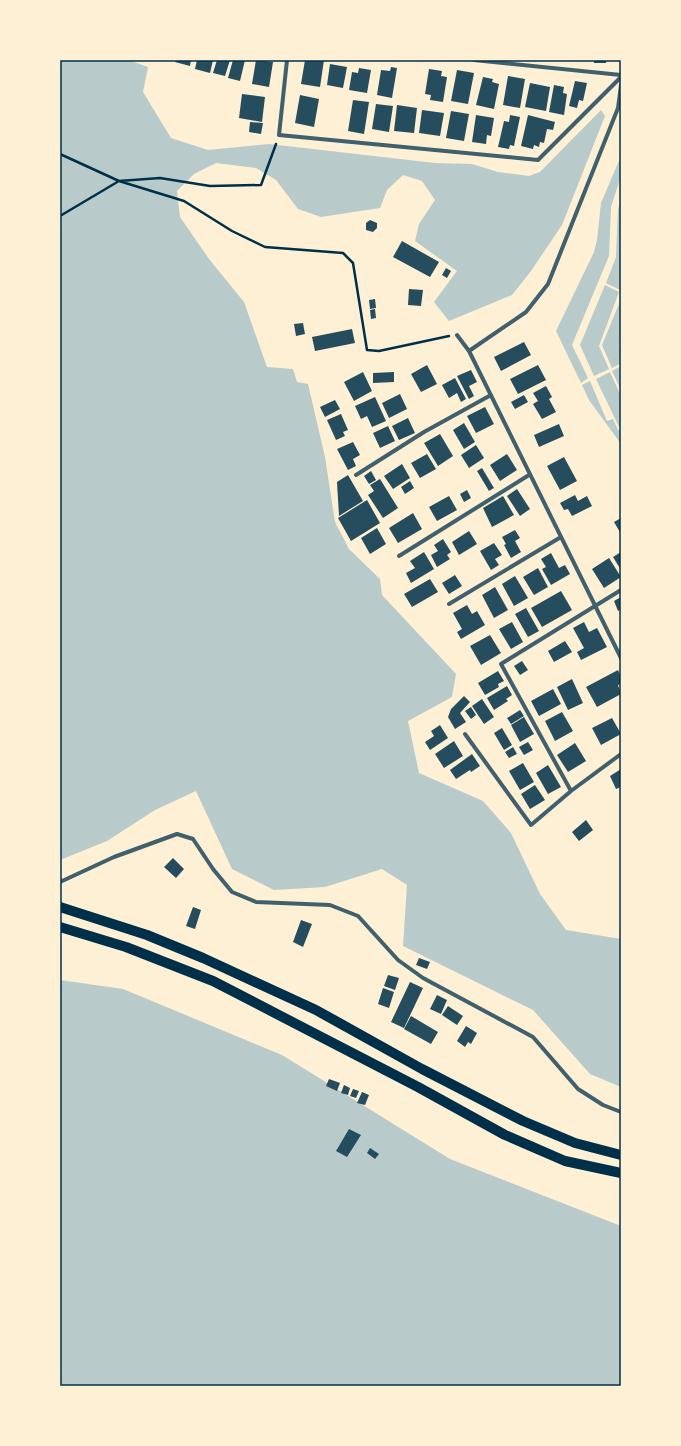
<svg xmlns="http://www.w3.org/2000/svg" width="681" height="1446" font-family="Overpass,sans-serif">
  <rect width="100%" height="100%" fill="#fdf0d5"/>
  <path fill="#b9caca" d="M60 60H128L148 67 143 92 171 138 208 150 269 144 435 163 472 164 498 172 529 176 540 172 601 110 605 116 562 225 531 271 512 295 449 321 434 302 457 271 415 241 419 224 435 200 422 181 403 175 387 190 380 208 321 217 298 209 276 180 256 168 216 163 194 174 177 191 180 217 209 259 244 302 267 367 293 369 297 382 308 384 325 457 335 522 349 549 380 579 382 595 456 674 452 697 408 721 419 773 483 801 511 833 540 894 566 930 621 939V1087L590 1074 533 1010 403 946 407 885 382 869 325 887 274 890 232 869 196 791 155 810 107 841 60 860Z
    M621 156V176L611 207 609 256 572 345 588 378 581 383 556 331 594 252 597 240 601 203Z
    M621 200V289L620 290 606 283 616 257 618 209Z
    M605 285 619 292 599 346 609 369 594 376 580 345Z
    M621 299V340L619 345 621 351V363L612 368 602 345Z
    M621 366V390L612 371Z
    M610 372 621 396V426L619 427 596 379Z
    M590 381 607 421 613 419 618 430 621 429V444L589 400 582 385Z
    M60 980 123 989 282 1055 450 1159 621 1226V1386H60Z"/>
  <path fill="#264d5e" d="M176 60H191L190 66 175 62Z
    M197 60H213L210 73 195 69Z
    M217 60H230L225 76 213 73Z
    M233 60H245L240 81 228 78Z
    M256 60 273 62 269 87 252 84Z
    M305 60H324L320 87 301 84Z
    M594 60H606V63H594Z
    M330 64 347 67 343 88 327 85Z
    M391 67 397 68 392 98 377 95 381 70 390 71Z
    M359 68 371 70 367 93 349 90 352 72 358 73Z
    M429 69 442 71 441 76 447 77 443 102 430 100 431 95 425 94Z
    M457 70 474 73 468 104 451 101Z
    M508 76 525 79 520 108 503 105Z
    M483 77 493 79 492 82 499 84 494 109 476 105Z
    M575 81 587 83 583 101 579 100 577 108 569 106Z
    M530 83 550 87 546 111 525 107Z
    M554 85 564 87 563 93 567 94 564 115 549 112Z
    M242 94 265 97 262 122 239 118Z
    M300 95 319 99 314 127 295 123Z
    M353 100 369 102 364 134 348 131Z
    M376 104 393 106 389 132 372 129Z
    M397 105 417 108 414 133 394 131Z
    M422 110 444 113 440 136 419 133Z
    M451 111 469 114 464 141 446 138Z
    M476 115 494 118 491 136 487 135 486 144 472 142Z
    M510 115 520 117 514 146 510 145 509 149 498 147 504 121 509 122Z
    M528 115 555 122 553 130 547 129 544 143 540 142 539 147 534 145 533 149 521 146Z
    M250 122 263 123 261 134 249 132Z
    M370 220 377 223V228L373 232 366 230V223Z
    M402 241 439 262 430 277 393 257Z
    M446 268 451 271 447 278 442 275Z
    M409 289 423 290 421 306 408 305Z
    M375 299 376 308 370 309 369 300Z
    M375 309 376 318 371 319 370 310Z
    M303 323 305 334 296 336 294 324Z
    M352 329 355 343 315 351 312 337Z
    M524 342 531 355 501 371 494 357Z
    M427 365 437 384 421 392 411 374Z
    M538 365 546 380 518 394 510 379Z
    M471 370 477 382 469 386 474 396 469 399 457 376Z
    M363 372 372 391 354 401 344 382Z
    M394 372V382L373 383V373Z
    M455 378 466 399 461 402 457 393 449 398 442 385Z
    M546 386 552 397 549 399 556 412 542 419 533 404 538 401 533 393Z
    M400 394 407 409 389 418 382 403Z
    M524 395 528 402 515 409 511 402Z
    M375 397 386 421 372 427 367 416 361 419 355 406Z
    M335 400 340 409 325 417 320 407Z
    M485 407 494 424 476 433 467 416Z
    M341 414 348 430 343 432 345 436 336 440 327 420Z
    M408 418 415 433 399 440 392 426Z
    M464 423 475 442 464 449 453 430Z
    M559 424 564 436 539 447 534 435Z
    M388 426 395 441 380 448 373 433Z
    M440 434 453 456 438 466 424 443Z
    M353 442 360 455 353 459 356 466 348 470 337 449Z
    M476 445 484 458 469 468 461 455Z
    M427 454 436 469 420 478 411 463Z
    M507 454 517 470 500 481 490 465Z
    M564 457 577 481 560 490 547 466Z
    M402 464 410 478 393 489 384 476Z
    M482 468 494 488 489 491 477 471Z
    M371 471 376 480 369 484 364 476Z
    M348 475 363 501 339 516 337 482Z
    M380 479 398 508 383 518 368 495 374 491 370 485Z
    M410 481 414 488 405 494 401 487Z
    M517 489 530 509 520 516 507 496Z
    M467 490 471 498 464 502 460 494Z
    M575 495 578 501 587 496 592 506 572 516 568 509 564 510 560 503Z
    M449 496 457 510 437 521 429 507Z
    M503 496 514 515 492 527 483 508Z
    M367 500 380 523 351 541 338 518Z
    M413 513 422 529 398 543 389 528Z
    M621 518V534L614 522Z
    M377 528 386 544 370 554 361 538Z
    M515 530 520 538 515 541 521 552 511 558 504 545 506 544 502 537Z
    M469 531 477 544 459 555 452 542Z
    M443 539 451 552 447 555 450 559 437 567 431 555 438 551 434 545Z
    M494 543 502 555 495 559 499 565 491 570 480 551Z
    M424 552 434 569 411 583 406 573 415 568 410 561Z
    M621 552V570L613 557Z
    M551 553 559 568 565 565 570 574 551 585 542 569 546 567 541 559Z
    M609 558 621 577 604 588 592 569Z
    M538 568 548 587 534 595 523 577Z
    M455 575 462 586 449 594 442 583Z
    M515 576 528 598 514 606 502 584Z
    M430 579 438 592 412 607 404 594Z
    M495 587 508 610 494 618 482 595Z
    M561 591 572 610 542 627 531 608Z
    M621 597V609L618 611 614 601Z
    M467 605 472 614 477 611 485 625 461 639 457 632 462 629 453 613Z
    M526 608 539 631 528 637 515 614Z
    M512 622 523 642 511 649 499 629Z
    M584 622 589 632 597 628 607 647 581 660 577 652 584 648 573 628Z
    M490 635 501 653 481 665 470 646Z
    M565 641 572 652 554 662 548 651Z
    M522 661 528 670 520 675 514 666Z
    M618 670 621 677V684L618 685 621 694 597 707 586 687Z
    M498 671 504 681 498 684 499 687 485 695 478 683Z
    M572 679 583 703 568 710 557 687Z
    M507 686 512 695 506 699 508 701 494 710 487 698Z
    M553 689 561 704 539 716 531 701Z
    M464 696 470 702 460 713 466 722 455 729 448 717 451 709Z
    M482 699 494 717 484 724 472 706Z
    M471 707 476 715 471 719 465 711Z
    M520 710 524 716 511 724 507 718Z
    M562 712 573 731 555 741 545 721Z
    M524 717 534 734 520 742 511 725Z
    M612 718 621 734 601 745 592 728Z
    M440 725 448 738 430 750 425 742 434 736 431 731Z
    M502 728 512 745 504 750 494 733Z
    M454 741 463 756 444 768 435 754Z
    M528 742 533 750 524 755 519 747Z
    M575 743 586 761 568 772 557 755Z
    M513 747 517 754 509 758 505 752Z
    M472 754 480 766 471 772 470 770 456 779 450 770Z
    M523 763 534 782 520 790 509 771Z
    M548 765 561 787 548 794 536 773Z
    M621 769V787L616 789 610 776Z
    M535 785 545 800 530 809 521 794Z
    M586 820 593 830 579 841 572 832Z
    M173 858 184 869 176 878 164 867Z
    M193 907 201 910 195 929 186 926Z
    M301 920 312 924 303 947 293 942Z
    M419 958 430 962 427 969 416 965Z
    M388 975 399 978 395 990 384 986Z
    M410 982 423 988 404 1028 391 1022Z
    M383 988 394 992 389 1008 378 1004Z
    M437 995 447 1000 441 1014 430 1009Z
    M448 1006 463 1016 457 1025 442 1015Z
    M411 1016 438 1032 431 1044 404 1029Z
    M466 1026 477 1033 471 1044 468 1042 465 1047 457 1041Z
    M329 1079 340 1083 337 1091 326 1086Z
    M344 1085 350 1088 348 1095 341 1093Z
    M353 1089 359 1091 356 1098 350 1096Z
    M362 1092 369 1095 365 1105 357 1103Z
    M349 1129 361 1135 347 1157 336 1151Z
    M370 1148 379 1154 375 1159 367 1153Z"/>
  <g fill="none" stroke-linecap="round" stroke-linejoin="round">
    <path stroke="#003049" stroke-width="2.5" d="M60 154 119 181 184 201 232 231 265 247 343 253 353 263 367 350 379 351 449 336
      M60 216 119 181 160 178 210 186 261 185 276 144"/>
    <path stroke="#3f606c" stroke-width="4" d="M287 60 279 135 538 160 621 77
      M474 60 621 75
      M457 335 469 351 621 658
      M469 351 526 312 548 284 618 108 621 85
      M356 475 424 432 491 395
      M399 556 529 475
      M449 604 561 537
      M465 734 531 825 571 791 621 754
      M571 791 501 664 621 590
      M60 882 114 857 177 834 193 839 213 869 232 892 256 902 330 905 358 916 398 960 423 978 533 1037 578 1089 603 1105 621 1112"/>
    <path stroke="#003049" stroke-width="10" d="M60 907 147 935 203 958 316 1010 422 1069 523 1121 575 1143 621 1155
      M60 927 126 947 213 981 418 1087 505 1135 565 1161 621 1173"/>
  </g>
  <rect width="681" height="1446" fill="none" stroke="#fdf0d5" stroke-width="122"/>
  <rect x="61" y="61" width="559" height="1324" fill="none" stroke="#003049" stroke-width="1.5"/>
</svg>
